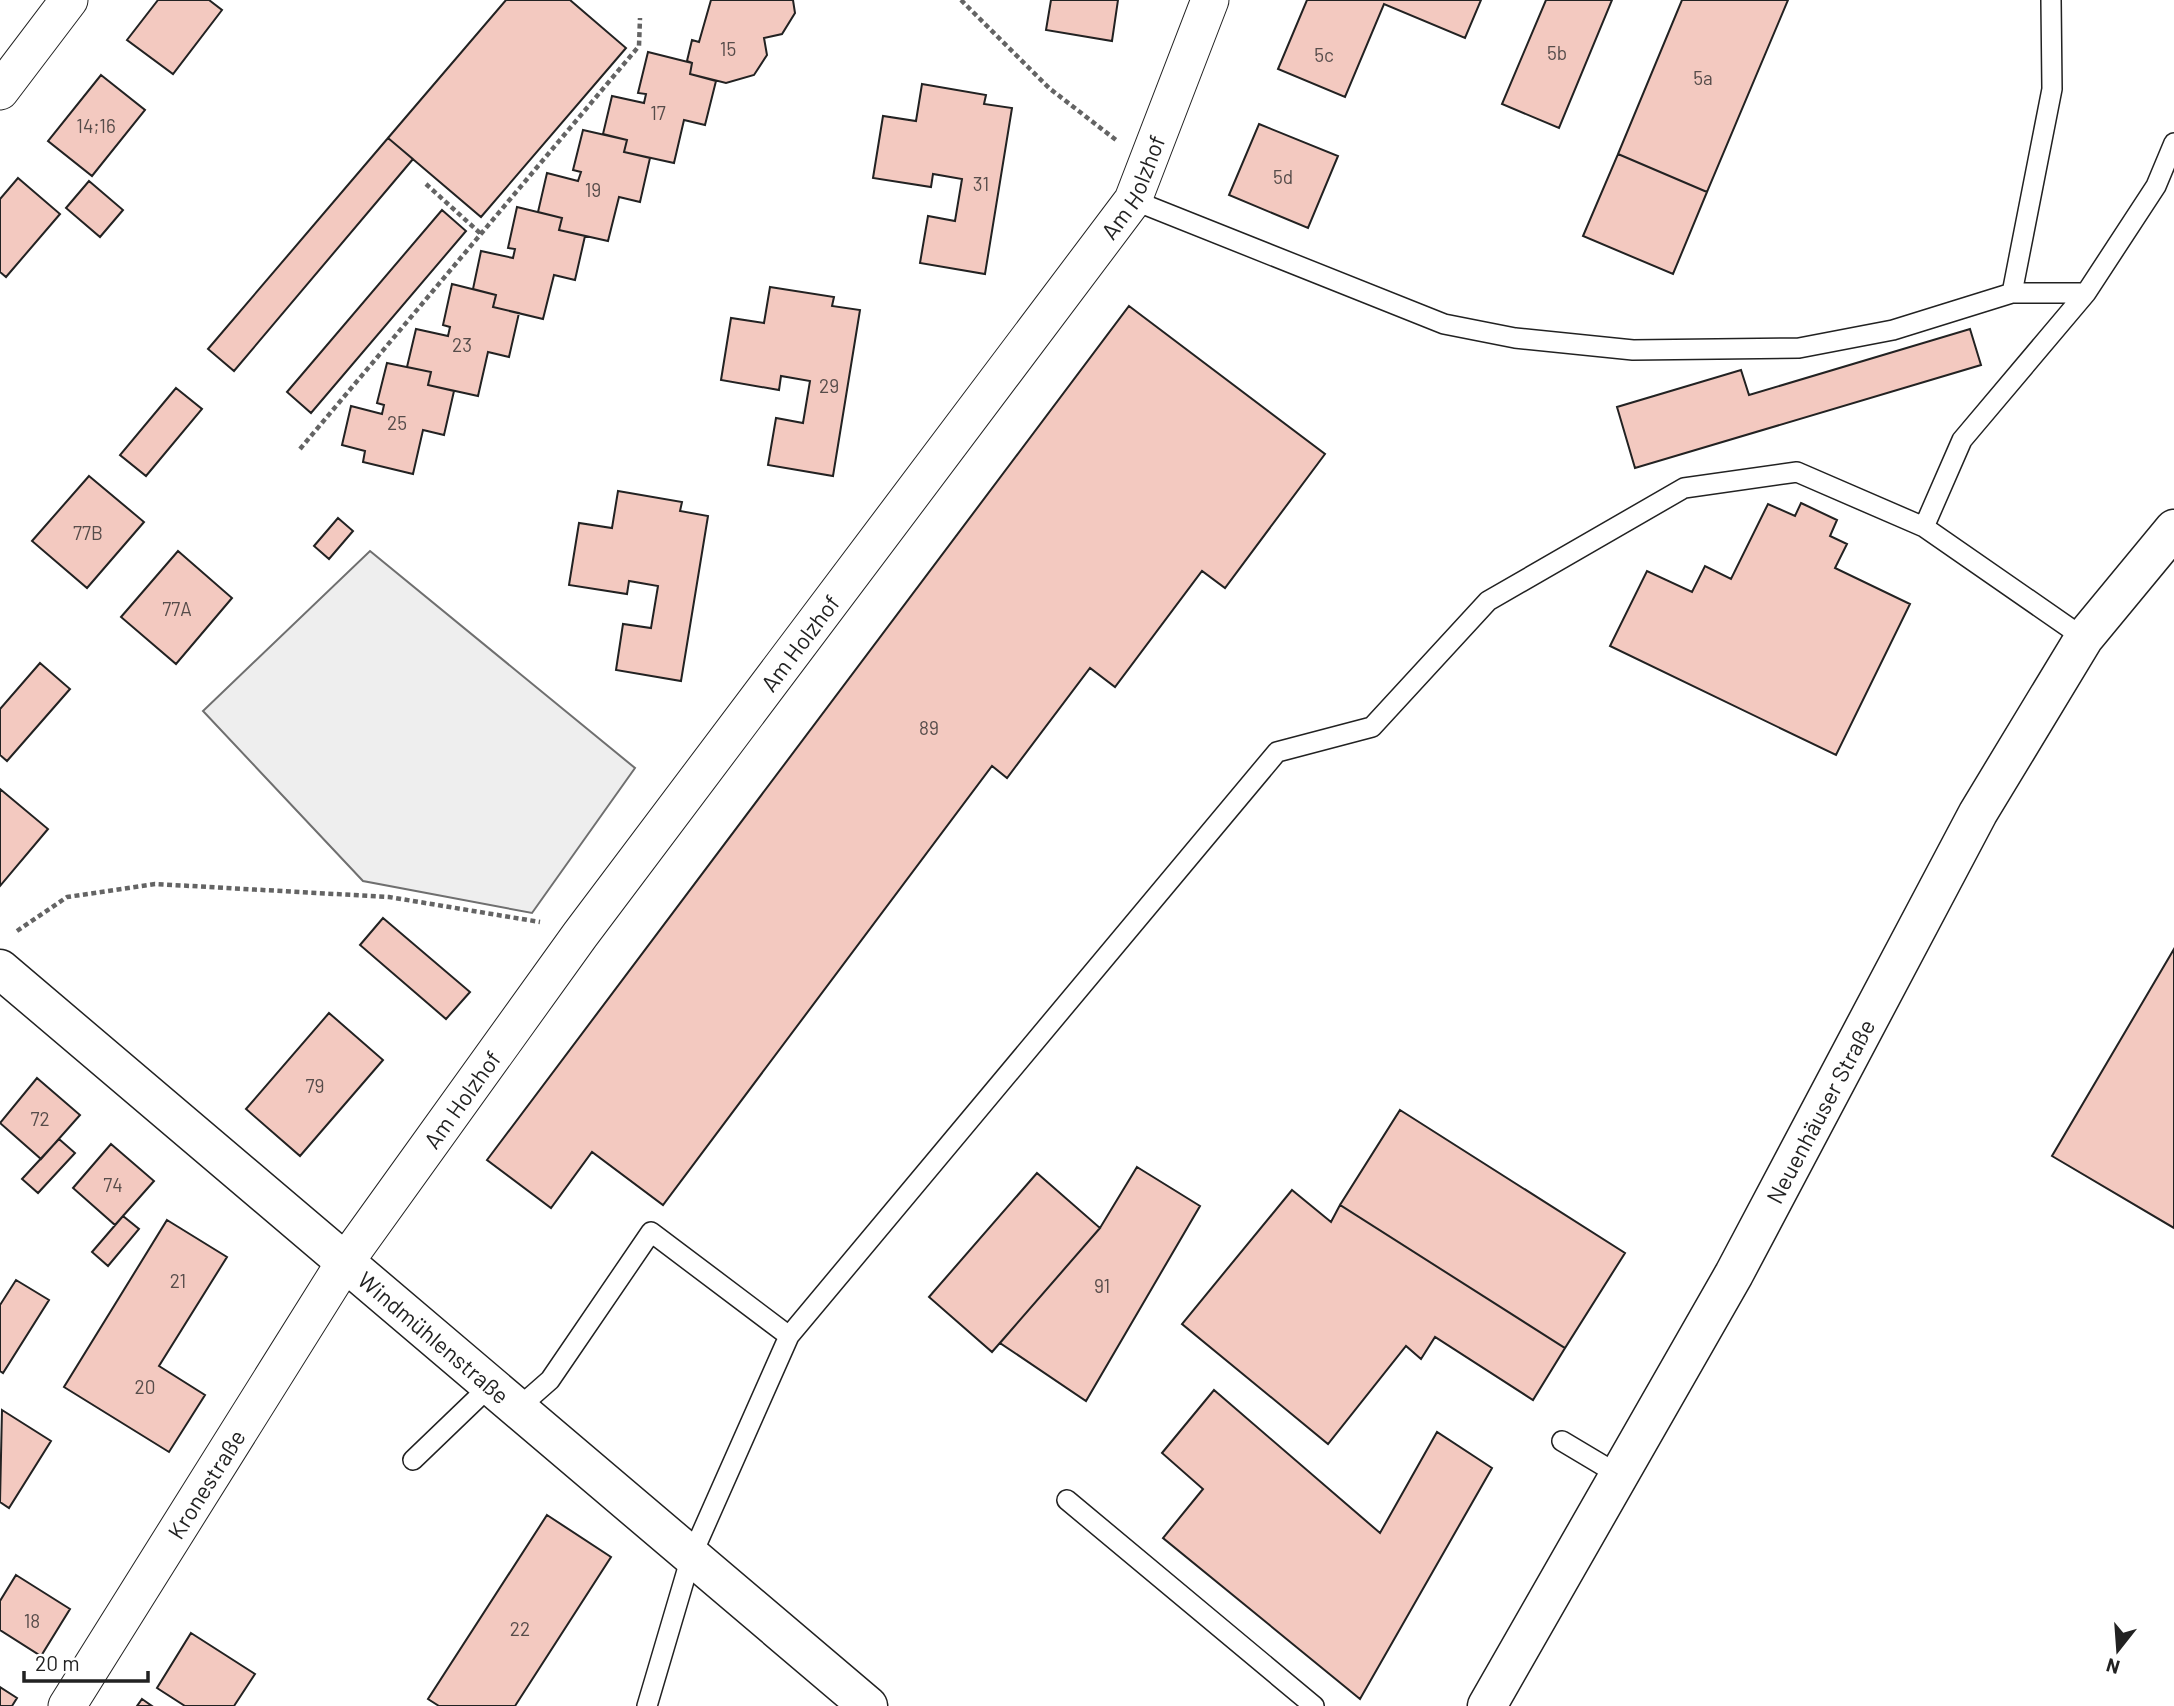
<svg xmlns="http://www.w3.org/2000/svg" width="2174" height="1706" font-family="Barlow,sans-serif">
  <rect width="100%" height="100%" fill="#fff"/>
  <path fill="#eee" stroke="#6f6f6f" stroke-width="2" d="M370 551 635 768 532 913 363 881 203 711Z"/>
  <path fill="#f3c9c0" stroke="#222" stroke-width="2" d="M158 0H209L222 10 173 74 127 40Z
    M506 0H570L626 48 481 217 388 138Z
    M711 0H793L795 13 782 34 764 38 767 55 754 75 726 83 690 74 692 63 687 61 692 40 699 42Z
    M1051 0H1118L1112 41 1046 30Z
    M1307 0H1481L1465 38 1384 4 1345 97 1278 69Z
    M1546 0H1612L1559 128 1502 104Z
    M1682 0H1788L1707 192 1618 154Z
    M648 52 692 63 690 74 716 81 705 125 684 120 674 163 624 152 627 140 603 134 612 96 644 103 646 94 638 93Z
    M101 75 145 110 92 176 48 141Z
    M922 84 986 95 984 104 1012 108 985 274 920 263 928 216 955 221 962 179 933 174 931 187 873 178 883 116 916 121Z
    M1259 124 1338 156 1308 228 1229 195Z
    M583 130 627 140 624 152 650 158 640 202 619 197 608 241 559 230 562 218 538 212 547 173 578 181 581 172 573 170Z
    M388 138 413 159 234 371 208 349Z
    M1618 154 1707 192 1673 274 1583 236Z
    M18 178 60 214 6 277 0 272V199Z
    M89 181 123 210 100 237 66 208Z
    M517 207 562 218 559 230 585 236 575 280 554 275 543 319 493 307 496 295 473 289 481 251 513 258 515 249 508 248Z
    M442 210 466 231 311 413 287 392Z
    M452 284 496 295 493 307 519 313 509 357 488 352 478 396 428 385 431 372 407 367 416 329 448 336 450 327 443 325Z
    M770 287 834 297 832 306 860 310 833 476 768 465 776 418 803 423 810 381 781 376 779 390 721 380 731 318 764 323Z
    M1129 306 1325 454 1225 588 1202 571 1115 687 1090 668 1007 778 992 766 663 1205 592 1152 551 1208 487 1160Z
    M1970 329 1981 365 1635 468 1617 407 1741 370 1749 395Z
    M387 363 431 372 428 385 454 391 444 435 423 430 413 474 363 462 365 451 342 445 351 406 382 414 384 405 377 403Z
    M176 388 202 409 146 476 120 455Z
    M89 476 144 522 87 588 32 541Z
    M618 491 682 502 680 511 708 516 681 681 616 670 623 624 651 628 658 586 629 581 627 594 569 585 579 523 612 528Z
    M1801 503 1837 520 1830 536 1847 544 1835 568 1910 604 1836 755 1610 646 1647 571 1692 592 1705 566 1731 579 1768 504 1795 516Z
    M338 518 353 531 329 559 314 546Z
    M178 551 232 598 176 664 121 617Z
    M40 663 70 689 7 761 0 755V709Z
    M0 789 48 829 0 886Z
    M383 918 470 992 446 1019 360 945Z
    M2174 949V1228L2052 1156Z
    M329 1013 383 1060 300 1156 246 1109Z
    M37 1078 80 1115 41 1159 0 1123Z
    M1400 1110 1625 1253 1565 1348 1340 1205Z
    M59 1139 75 1153 38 1193 22 1179Z
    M111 1144 154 1181 115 1225 73 1188Z
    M1137 1167 1200 1206 1086 1401 1000 1343 1100 1228Z
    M1037 1173 1100 1228 992 1352 929 1297Z
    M1292 1190 1331 1222 1340 1205 1565 1348 1533 1400 1435 1337 1421 1359 1406 1346 1328 1444 1182 1324Z
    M123 1216 139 1229 108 1266 92 1252Z
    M167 1220 227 1257 159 1366 205 1395 169 1452 64 1387Z
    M16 1280 49 1300 3 1373 0 1371V1305Z
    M1214 1390 1380 1533 1437 1432 1492 1468 1360 1699 1163 1538 1203 1489 1162 1453Z
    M2 1410 51 1441 9 1508 0 1502Z
    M547 1515 611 1557 515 1706H439L428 1699Z
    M16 1575 70 1609 41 1656 0 1630V1601Z
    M191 1633 255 1674 234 1706H185L157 1688Z
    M0 1687 17 1698 12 1706H0Z
    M142 1699 152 1706H137Z"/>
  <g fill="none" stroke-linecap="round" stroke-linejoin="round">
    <defs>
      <path id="lane" d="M1133 200 1444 324 1515 338 1633 350 1799 348 1893 330 2012 293H2086
        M2012 293 2052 89 2051 0
        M1924 527 1962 440 2086 293 2156 186 2174 143
        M517 1409 550 1380 651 1232 789 1336
        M1562 1441 1619 1475
        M413 1460 490 1386
        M1067 1500 1314 1706
        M647 1706 691 1557 789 1336 1277 752 1372 727 1488 601 1684 488 1797 472 1924 527 2084 638"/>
      <g id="street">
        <path d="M0 91 69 0"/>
        <path id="s1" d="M67 1706 345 1262 580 935 1133 200 1210 0"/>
      </g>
      <g id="secondary">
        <path id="s2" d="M0 969 868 1706"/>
        <path id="s3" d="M1487 1706 1734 1274 1978 813 2084 638 2174 529"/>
      </g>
    </defs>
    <use href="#lane" stroke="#222" stroke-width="22"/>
    <use href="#street" stroke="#222" stroke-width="39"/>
    <use href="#secondary" stroke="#222" stroke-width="41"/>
    <path stroke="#646464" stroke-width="4.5" stroke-dasharray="5 3.5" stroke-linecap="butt" d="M961 0 1049 88 1116 140
      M426 184 481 234
      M300 449 639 46 640 18
      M17 931 67 897 155 884 389 897 540 922"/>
    <use href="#lane" stroke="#fff" stroke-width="19"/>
    <use href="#street" stroke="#fff" stroke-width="37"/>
    <use href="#secondary" stroke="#fff" stroke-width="38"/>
  </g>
  <g text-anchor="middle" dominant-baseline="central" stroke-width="5" stroke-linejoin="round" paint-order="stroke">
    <g font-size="19" fill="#564c4a">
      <text x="728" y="48">15</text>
      <text x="1557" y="52">5b</text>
      <text x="1324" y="54">5c</text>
      <text x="1703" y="77">5a</text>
      <text x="658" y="112">17</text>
      <text x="96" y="125">14;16</text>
      <text x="1283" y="176">5d</text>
      <text x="981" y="183">31</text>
      <text x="593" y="189">19</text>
      <text x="462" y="344">23</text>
      <text x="829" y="385">29</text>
      <text x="397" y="422">25</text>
      <text x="88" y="532">77B</text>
      <text x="177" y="608">77A</text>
      <text x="929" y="727">89</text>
      <text x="315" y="1085">79</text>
      <text x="40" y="1118">72</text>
      <text x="113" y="1184">74</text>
      <text x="178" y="1280">21</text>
      <text x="1102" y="1285">91</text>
      <text x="145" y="1386">20</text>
      <text x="32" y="1620">18</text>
      <text x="520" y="1628">22</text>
    </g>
    <g font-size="23" fill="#222" stroke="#fff">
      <text stroke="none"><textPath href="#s1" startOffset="1858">Am Holzhof</textPath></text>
      <text stroke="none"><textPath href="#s1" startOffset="1292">Am Holzhof</textPath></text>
      <text stroke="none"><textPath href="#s1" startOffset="724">Am Holzhof</textPath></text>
      <text stroke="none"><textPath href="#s3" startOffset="682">Neuenhäuser Straße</textPath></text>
      <text stroke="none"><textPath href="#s2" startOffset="569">Windmühlenstraße</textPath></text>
      <text stroke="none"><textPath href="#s1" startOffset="262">Kronestraße</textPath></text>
    </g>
  </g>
  <g transform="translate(2118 1650) rotate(197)" stroke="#ffffff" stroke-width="5" paint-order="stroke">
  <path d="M0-5L12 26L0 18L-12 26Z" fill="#222222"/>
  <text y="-10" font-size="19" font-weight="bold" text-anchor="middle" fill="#222222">N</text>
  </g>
  <path d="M24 1671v10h124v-10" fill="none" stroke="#222222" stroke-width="3.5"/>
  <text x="35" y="1671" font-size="21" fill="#222222" stroke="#ffffff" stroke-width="5" paint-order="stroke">20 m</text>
</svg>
